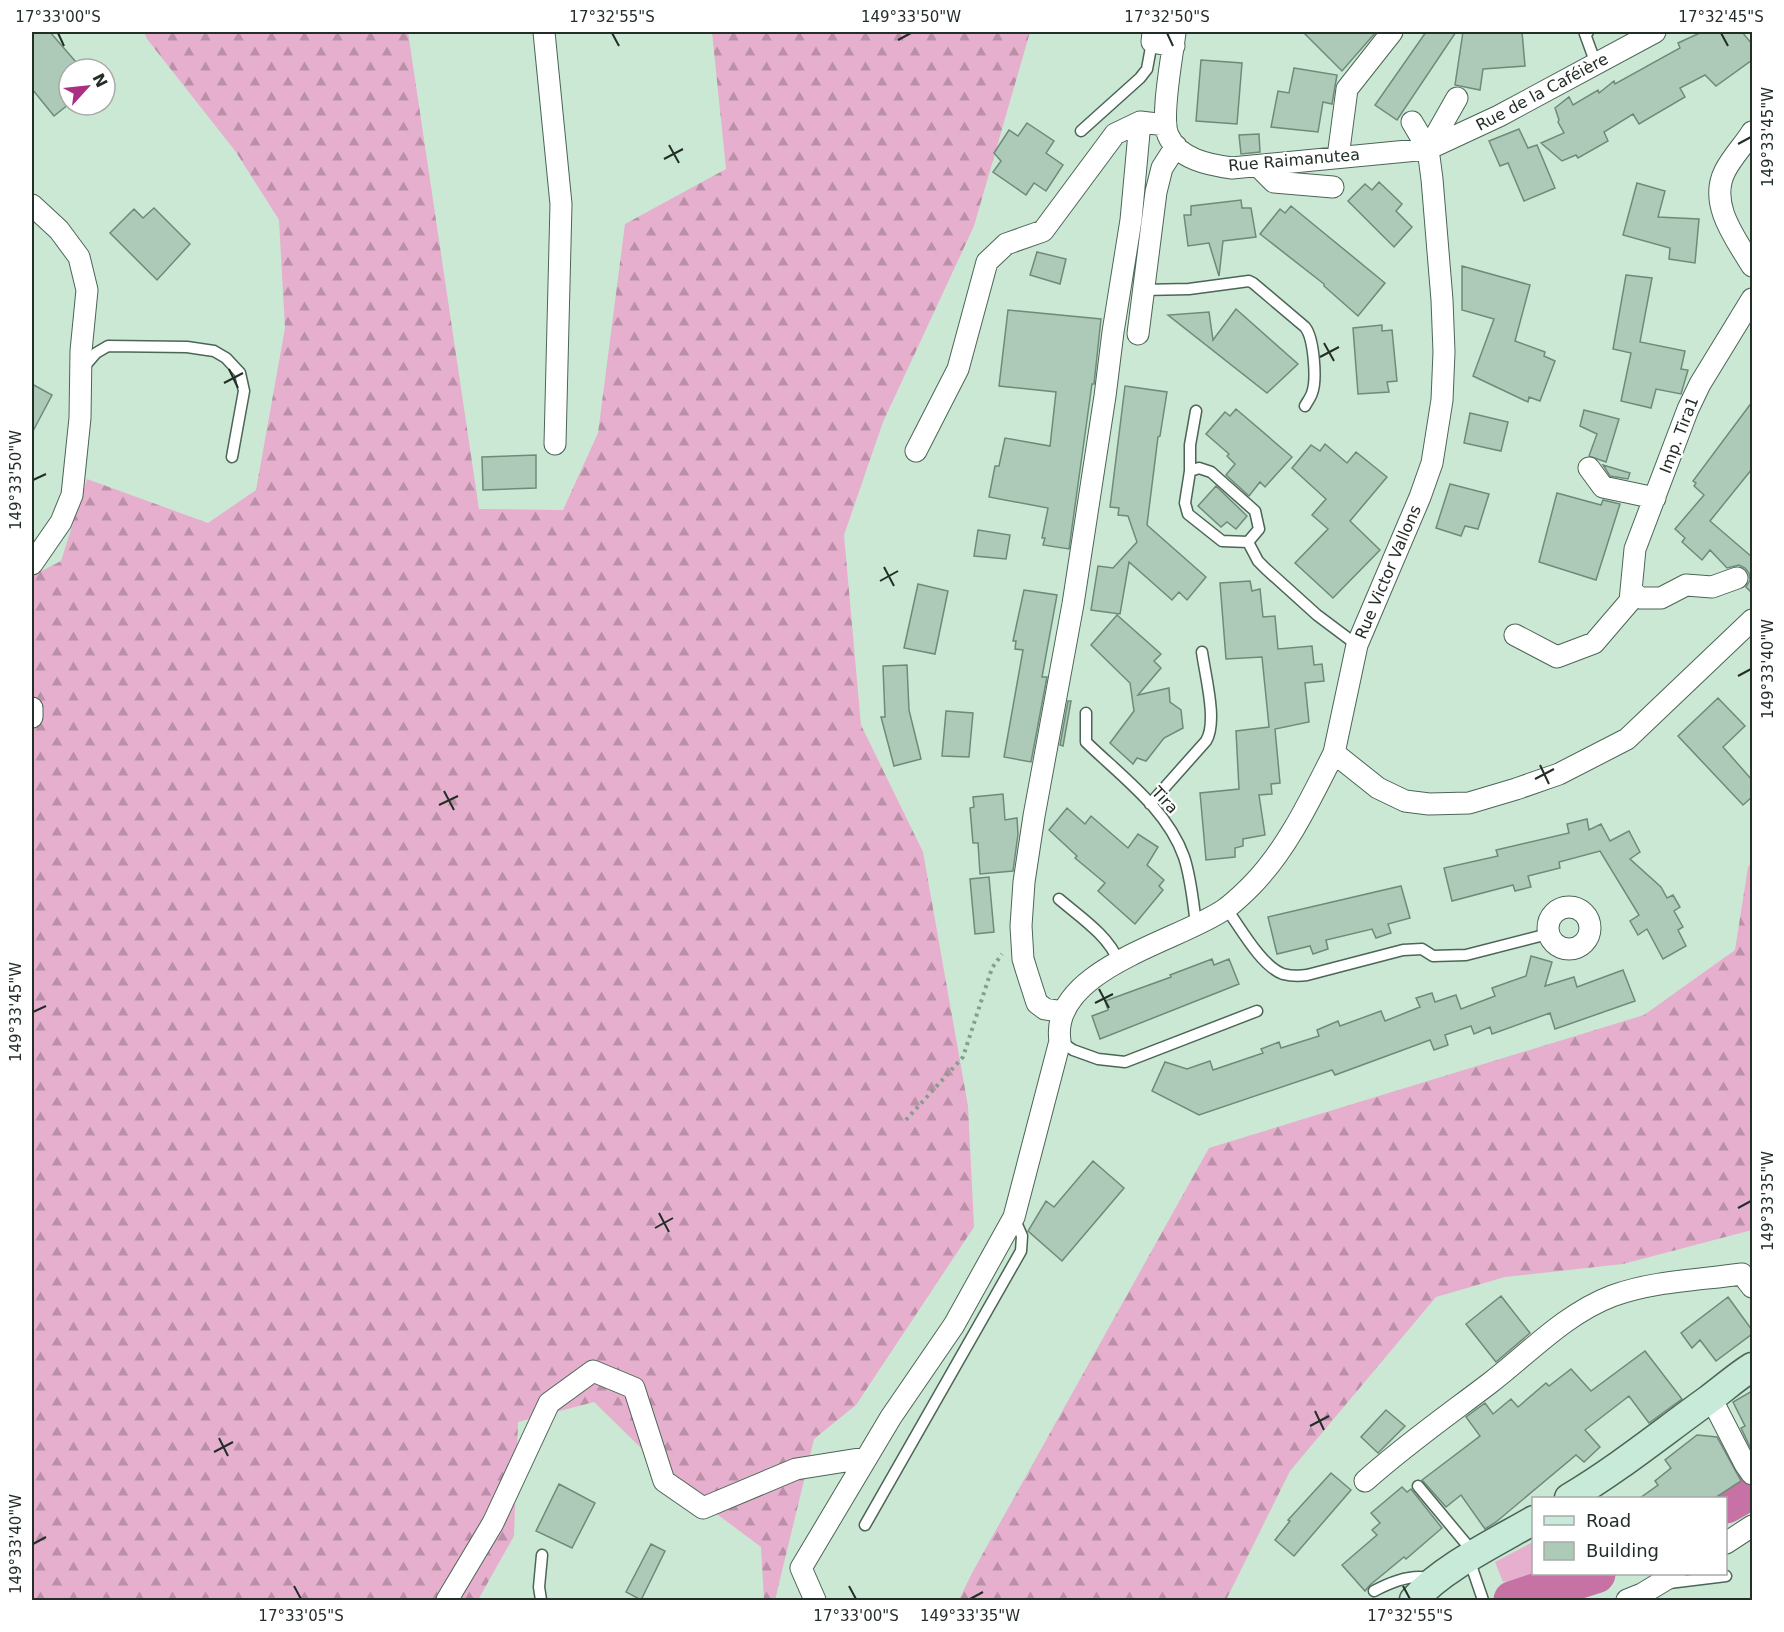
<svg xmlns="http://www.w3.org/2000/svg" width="1784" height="1632" font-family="'DejaVu Sans',sans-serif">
  <defs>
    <pattern id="forest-firs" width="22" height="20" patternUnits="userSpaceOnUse" patternTransform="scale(1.5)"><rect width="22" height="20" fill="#e6afce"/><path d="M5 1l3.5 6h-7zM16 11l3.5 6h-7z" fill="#ba8fa7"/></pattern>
  </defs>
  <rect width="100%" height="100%" fill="#cbe8d5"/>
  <path fill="url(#forest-firs)" d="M144 32H408L479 509 563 510 598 433 625 224 726 169 712 32H1030L974 226 883 422 844 535 861 725 923 852 968 1106 974 1227 856 1405 814 1439 775 1600H764L761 1547 682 1488 594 1402 518 1422 514 1536 478 1600H32V576L61 561 87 479 208 523 256 490 285 328 279 220 236 152 147 39Z
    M1752 861V1230L1623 1264 1505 1277 1436 1297 1290 1471 1226 1600H959L972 1573 1209 1148 1644 1015 1735 950 1748 867Z"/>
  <path fill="#e6afce" d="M1533 1542 1534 1574H1537L1503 1582 1495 1562Z"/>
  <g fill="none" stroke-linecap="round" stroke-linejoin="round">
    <path stroke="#c772a4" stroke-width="39" d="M1726 1504 1752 1489
      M1513 1600 1596 1574"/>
  </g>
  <path fill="#adc9b7" stroke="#6f8a79" stroke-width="1.5" d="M32 32H50L82 69H69V104L54 116 32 89Z
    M1303 32H1376L1342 71Z
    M1426 32H1456L1397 120 1375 105Z
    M1463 32H1522L1525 66 1483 69 1480 90 1455 85Z
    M1702 32H1742L1752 44V60L1716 86 1705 75 1680 88 1685 97 1639 124 1633 114 1604 132 1608 141 1578 158 1576 155 1562 161 1541 143 1564 133 1558 122 1559 120 1555 108 1569 97 1573 105 1598 90 1599 93 1614 81 1615 84 1680 48 1678 43Z
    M1201 60 1242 63 1237 124 1196 121Z
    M1294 68 1337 75 1332 104 1323 102 1318 132 1271 127 1278 91 1289 93Z
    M1027 123 1054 141 1046 153 1063 165 1046 191 1034 183 1026 195 993 172 1001 161 994 153 1009 130 1018 136Z
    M1519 129 1528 148 1537 145 1555 188 1524 201 1508 163 1500 166 1489 141Z
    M1259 134 1260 152 1241 154 1239 135Z
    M1379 182 1402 204 1396 211 1412 227 1394 247 1348 201 1365 184 1372 190Z
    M1637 183 1665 191 1658 217 1699 219 1695 263 1669 259 1670 248 1623 235Z
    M1241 200 1242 208H1251L1256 237 1223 241 1219 276 1209 243 1188 246 1184 215H1191V206Z
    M1291 206 1385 283 1358 316 1324 286V284L1260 234 1280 209 1285 213Z
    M154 208 190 244 157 280 110 233 134 209 143 218Z
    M1037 252 1066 259 1060 284 1030 275Z
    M1462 266 1530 285 1515 341 1545 352 1544 356 1555 361 1540 401 1529 397 1528 402 1473 376 1494 319 1462 310Z
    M1626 275 1652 278 1640 342 1685 351 1681 369 1688 370 1681 394 1656 389 1651 408 1621 401 1631 353 1613 349Z
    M1236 309 1298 364 1267 393 1168 315 1209 312 1213 340Z
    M1008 310 1101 319 1094 384H1092L1069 549 1043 545 1045 538H1042L1048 508 989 497 995 466H999L1005 438 1050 446 1056 392 999 386Z
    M1382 325V331L1392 330 1397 381 1387 382 1389 392 1358 394 1353 328Z
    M32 384 52 395 32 433Z
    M1125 386 1167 392 1160 436 1158 437 1147 525 1206 577 1187 600 1179 592 1172 600 1129 562 1120 614 1091 610 1098 566 1113 568 1137 542 1128 516 1118 515 1119 508 1110 507Z
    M1752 402V469L1710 521 1752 557V593L1746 587 1750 580 1749 573 1745 568 1739 565 1727 568 1710 550 1702 560 1682 542 1685 538 1675 529 1704 495 1694 486 1696 483 1693 481Z
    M1236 409 1292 457 1265 487 1260 482 1249 496 1226 475 1235 464 1227 456 1229 454 1206 434 1225 412 1230 416Z
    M1584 410 1619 419 1606 462 1589 456 1597 434 1580 426Z
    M1470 413 1508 422 1501 451 1464 443Z
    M1325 444 1347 463 1356 452 1387 477 1350 521 1380 550 1333 598 1295 563 1328 529 1312 515 1326 499 1292 468 1311 445 1320 451Z
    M536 455V488L483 490 482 457Z
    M1603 465 1630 473 1628 479 1610 476Z
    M1450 484 1489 494 1478 529 1465 526 1461 536 1436 528Z
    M1216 486 1247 516 1236 529 1227 522 1221 527 1198 506Z
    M1557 493 1601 505 1603 500 1620 504 1596 580 1539 562Z
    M978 530 1010 535 1006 559 974 556Z
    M1250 581 1252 591 1260 589 1263 617 1275 616 1278 649 1312 646 1314 665 1322 664 1324 681 1305 683 1309 722 1275 729 1280 783 1271 784 1272 794 1259 795 1265 835 1243 839V846L1235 848V857L1206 860 1200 793 1239 789 1236 731 1269 727 1262 657 1226 659 1220 583Z
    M918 584 948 591 935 654 904 648Z
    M1024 590 1057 595 1042 677H1047L1031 762 1004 757 1023 650 1015 649 1016 641H1013Z
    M1117 615 1161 654 1154 661 1161 668 1138 695 1169 688 1170 702 1181 710 1183 728 1164 738 1146 761 1137 758 1133 764 1110 743 1134 711 1130 683 1091 645Z
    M907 665 909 710 921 759 894 766 881 717H885L883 666Z
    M1718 698 1745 726 1723 747 1752 780V797L1743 805 1678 736Z
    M1068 701H1071L1063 746 1060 745Z
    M946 711 973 713 969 757 942 756Z
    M1003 794 1005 820 1017 818 1018 834 1013 871 980 874 978 843H973L970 808 974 807 973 797Z
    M1067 808 1085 824 1091 816 1128 848 1138 834 1158 847 1147 865 1164 880 1159 886 1163 890 1135 924 1098 891 1105 883 1075 858 1077 856 1049 830Z
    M1587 819 1589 830 1601 824 1610 841 1629 831 1640 852 1630 859 1661 887 1667 898 1673 895 1680 907 1674 911 1683 927 1678 930 1686 946 1663 959 1647 929 1638 935 1630 921 1639 915 1600 851 1559 862 1560 868 1528 876 1531 887 1515 891 1513 885 1452 901 1444 868 1498 856 1496 850 1569 833 1567 824Z
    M989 877 994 932 975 934 970 879Z
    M1401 886 1410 918 1388 924 1391 933 1376 938 1372 929 1326 940 1328 949 1313 954 1310 946 1277 954 1268 917Z
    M1531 956 1552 962 1545 986 1574 977 1577 987 1623 970 1635 1001 1555 1029 1550 1013 1492 1034 1490 1027 1474 1034 1471 1026 1445 1035 1448 1045 1434 1050 1430 1040 1335 1075 1332 1070 1199 1115 1152 1091 1165 1062 1187 1069 1210 1061 1213 1070 1263 1053 1261 1049 1279 1042 1281 1048 1319 1036 1317 1030 1338 1021 1340 1026 1381 1011 1385 1021 1420 1007 1416 998 1432 993 1435 1002 1456 995 1461 1009 1495 996 1492 988 1526 976Z
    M1212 959 1214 965 1229 959 1239 984 1100 1039 1092 1016 1108 1010 1105 1001 1171 977 1170 975Z
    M1093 1161 1124 1188 1062 1261 1028 1231 1046 1201 1054 1207Z
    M1501 1296 1530 1333 1496 1362 1466 1324Z
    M1728 1297 1752 1330V1334L1716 1361 1700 1340 1692 1348 1681 1333Z
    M1645 1351 1682 1399 1649 1423 1629 1396 1585 1430 1600 1447 1584 1462 1576 1455 1496 1522 1485 1529 1461 1495 1446 1507 1422 1480 1480 1436 1466 1417 1485 1403 1493 1414 1511 1399 1518 1407 1546 1383 1549 1386 1571 1369 1591 1391Z
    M1752 1391V1451L1741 1428 1745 1426 1733 1402Z
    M1386 1410 1405 1426 1378 1453 1361 1437Z
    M1697 1435 1717 1437 1741 1481 1715 1498H1640L1658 1485 1655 1481 1671 1468 1665 1460Z
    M1331 1473 1351 1490 1294 1556 1275 1540 1290 1521 1288 1520Z
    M559 1484 595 1503 572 1548 536 1531Z
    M1402 1487 1407 1492 1411 1489 1442 1528 1406 1559 1404 1557 1370 1585 1365 1591 1342 1565 1377 1535 1372 1530 1380 1523 1371 1513Z
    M651 1544 665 1551 641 1600 626 1592Z"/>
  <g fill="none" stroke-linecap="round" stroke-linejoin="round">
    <defs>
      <path id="lane" d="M1588 32 1585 34 1596 64
        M1081 131 1140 78 1147 69 1152 42
        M1143 290 1189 289 1249 281 1253 283 1305 327C1314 338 1317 380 1312 393 1311 397 1307 402 1305 406
        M83 368 96 353 108 346 187 347 214 351 226 358 240 373 244 391 232 457
        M1199 468 1211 472 1255 511 1259 529 1248 542 1222 541 1188 514 1185 503 1190 471Z
        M1190 471V445L1196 411
        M1248 542 1258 561 1266 569 1317 615 1357 645
        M1086 713V742C1122 777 1167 809 1184 857 1191 878 1193 902 1196 924
        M1150 804 1206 741C1218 722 1205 675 1202 652
        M1059 899C1080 917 1108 935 1119 962
        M1226 908C1240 927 1261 966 1283 974 1291 976 1300 976 1307 975L1403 950 1422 949 1433 956 1466 955 1548 934
        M1060 1041 1073 1050 1098 1059 1125 1062 1257 1011
        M1418 1486 1473 1552
        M865 1525 1021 1251 1022 1236 1014 1218
        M1469 1559 1483 1600
        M1669 1583 1726 1576
        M1374 1591C1389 1583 1411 1574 1428 1578
        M541 1600 539 1587 542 1555"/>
      <path id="street" d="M544 32 561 204 555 444
        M1153 32 1152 42 1174 46
        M1175 32C1173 53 1160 117 1168 135 1178 159 1209 165 1232 168L1428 149 1499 116 1655 32
        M1412 122 1428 149 1432 179 1442 300 1444 352 1442 400 1432 463 1420 497 1357 645 1334 753 1378 788 1405 801 1429 804 1469 803 1516 789 1559 774 1627 739 1752 620
        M1752 132C1744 145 1732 157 1725 171 1708 204 1736 239 1752 266
        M1428 149 1457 98
        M1338 157 1347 89 1392 32
        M1258 166 1274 182 1333 187
        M32 205 59 230 79 257 87 290 81 351 80 418 72 495 61 522 32 564
        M1138 334 1156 192 1162 168 1176 146
        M916 451 958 369 987 262 1006 244 1043 231 1115 134 1140 122
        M1589 468 1603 487 1655 498
        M1632 591 1640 598H1661L1686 585 1712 587 1737 578
        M1515 635 1557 657 1594 643 1630 601 1635 549 1688 409 1700 384 1752 299
        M32 708V717
        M1548 928a21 21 0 1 1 42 0a21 21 0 1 1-42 0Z
        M1064 1012 1045 1009 1037 1003 1027 972 1023 959 1021 926 1024 882 1034 816 1073 604 1105 396 1113 332 1131 220 1140 122 1166 125
        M1711 1398 1745 1464 1752 1474
        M1365 1481C1405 1445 1448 1415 1490 1383 1529 1353 1565 1314 1612 1296 1653 1281 1699 1280 1742 1274L1752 1287
        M1726 1543 1752 1526
        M447 1600 493 1523 549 1403 593 1371 634 1388 664 1481 703 1508 796 1469 865 1458
        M815 1600 801 1568 891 1417 954 1325 1014 1217 1060 1041C1049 969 1180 941 1225 909 1234 903 1244 893 1252 885 1288 848 1311 798 1334 753
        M1627 1600 1642 1594 1675 1574"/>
      <path id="secondary" d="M1569 1498C1618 1469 1662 1433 1708 1400 1723 1389 1736 1377 1752 1367
        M1414 1600C1442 1568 1496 1542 1534 1520"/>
    </defs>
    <use href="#lane" stroke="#4c6556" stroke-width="13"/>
    <use href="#street" stroke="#4c6556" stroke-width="23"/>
    <use href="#secondary" stroke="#4c6556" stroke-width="31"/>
    <path stroke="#879d8f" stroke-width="4" stroke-dasharray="3 4.5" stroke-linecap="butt" d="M906 1120 963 1057 992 968 1002 954"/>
    <use href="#lane" stroke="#fff" stroke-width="10"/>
    <use href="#street" stroke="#fff" stroke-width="21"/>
    <use href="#secondary" stroke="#c8ead9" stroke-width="28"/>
  </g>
  <path fill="none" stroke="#232e27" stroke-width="2" d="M58 33 64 46M612 33 619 46M1167 33 1173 46M1721 33 1728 46M898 40 911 33M1738 144 1751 137M669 145 679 163M664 159 683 149M1324 343 1334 361M1320 357 1339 347M229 369 238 388M224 383 243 373M33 480 46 474M884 567 894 586M880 581 898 571M1738 676 1751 669M1540 765 1549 784M1535 779 1554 769M444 791 454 810M439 805 458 796M1099 989 1109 1008M1095 1003 1113 994M33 1012 46 1006M1738 1208 1751 1201M659 1213 669 1232M655 1228 673 1218M1315 1411 1324 1430M1310 1426 1329 1416M219 1438 228 1456M214 1452 233 1442M33 1544 46 1537M294 1586 301 1599M849 1586 856 1599M1403 1586 1410 1599M970 1599 983 1592"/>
  <g text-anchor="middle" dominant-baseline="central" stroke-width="4.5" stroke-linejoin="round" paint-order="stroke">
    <g font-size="16" fill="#232e27" stroke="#fff">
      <text transform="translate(1542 92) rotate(-28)">Rue de la Caféière</text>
      <text transform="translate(1294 160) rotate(-5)">Rue Raimanutea</text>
      <text transform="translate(1679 435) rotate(-69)">Imp. Tira1</text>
      <text transform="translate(1388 572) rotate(-67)">Rue Victor Vallons</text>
      <text transform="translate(1165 800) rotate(47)">Tira</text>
    </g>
  </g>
  <rect width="1784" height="1632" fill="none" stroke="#ffffff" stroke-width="66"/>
  <rect x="1532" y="1497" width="195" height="78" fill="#ffffff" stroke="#a7aba9" stroke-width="1.5"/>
  <rect x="1544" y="1516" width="30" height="9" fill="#c8ead9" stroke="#a7aba9" stroke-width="1.5"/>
  <text x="1586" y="1527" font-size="18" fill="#232e27">Road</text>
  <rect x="1544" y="1542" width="30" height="18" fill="#adc9b7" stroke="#a7aba9" stroke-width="1.5"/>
  <text x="1586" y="1557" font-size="18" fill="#232e27">Building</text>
  <g transform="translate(87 87) rotate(63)"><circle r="28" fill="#ffffff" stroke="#a7aba9" stroke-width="1.5"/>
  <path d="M0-4.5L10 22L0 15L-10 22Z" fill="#ab2f81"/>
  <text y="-9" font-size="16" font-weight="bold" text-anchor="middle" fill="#232e27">N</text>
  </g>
  <rect x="33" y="33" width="1718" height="1566" fill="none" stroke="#232e27" stroke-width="2"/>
  <g font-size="15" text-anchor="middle" fill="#232e27">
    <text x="58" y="22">17°33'00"S</text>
    <text x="612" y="22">17°32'55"S</text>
    <text x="911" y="22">149°33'50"W</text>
    <text x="1167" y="22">17°32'50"S</text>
    <text x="1721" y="22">17°32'45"S</text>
    <text transform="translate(1768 137) rotate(-90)" y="5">149°33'45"W</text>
    <text transform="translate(16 480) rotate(-90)" y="5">149°33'50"W</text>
    <text transform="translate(1768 669) rotate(-90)" y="5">149°33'40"W</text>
    <text transform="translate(16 1012) rotate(-90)" y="5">149°33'45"W</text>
    <text transform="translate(1768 1201) rotate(-90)" y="5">149°33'35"W</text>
    <text transform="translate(16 1544) rotate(-90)" y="5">149°33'40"W</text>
    <text x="301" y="1621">17°33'05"S</text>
    <text x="856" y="1621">17°33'00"S</text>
    <text x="970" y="1621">149°33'35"W</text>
    <text x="1410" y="1621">17°32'55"S</text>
  </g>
</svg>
